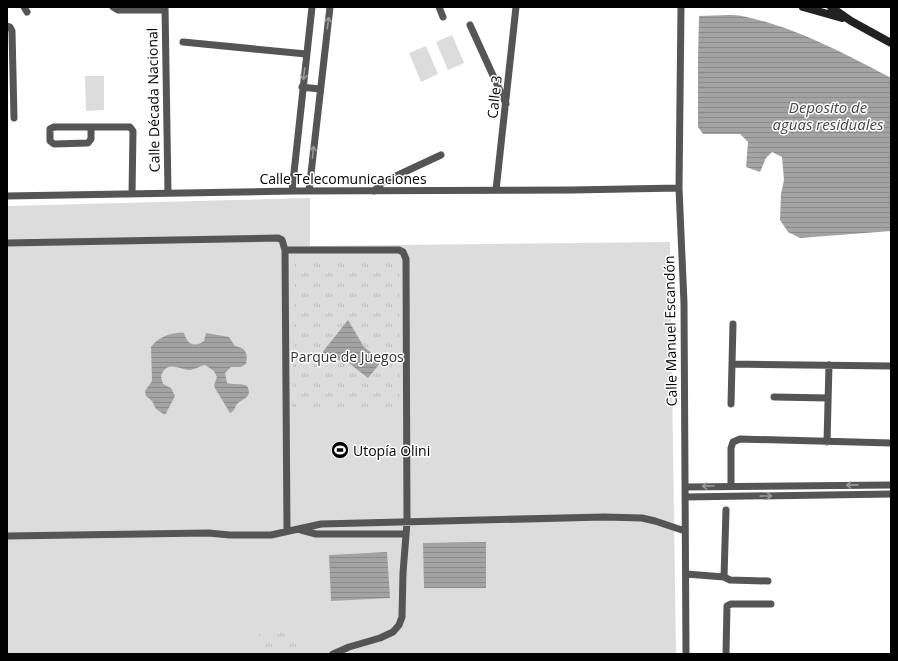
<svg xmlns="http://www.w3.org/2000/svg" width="898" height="661" font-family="'Open Sans',sans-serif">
  <defs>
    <pattern id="park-tufts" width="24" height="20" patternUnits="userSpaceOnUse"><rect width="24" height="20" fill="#dcdcdc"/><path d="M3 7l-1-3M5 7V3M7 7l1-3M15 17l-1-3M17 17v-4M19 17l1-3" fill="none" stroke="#bbb"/></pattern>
    <pattern id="water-rules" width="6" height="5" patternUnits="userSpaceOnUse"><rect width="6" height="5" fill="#a3a3a3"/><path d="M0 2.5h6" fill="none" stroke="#8b8b8b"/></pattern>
  </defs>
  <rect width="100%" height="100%" fill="#fff"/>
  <path fill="#dcdcdc" d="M452 35 464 63 448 70 436 42Z
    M426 46 438 74 421 82 409 53Z
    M85 76H104V110L86 111Z
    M310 198V246L670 242 676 654H7V206Z"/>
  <path fill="url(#park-tufts)" d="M295 258 399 259 400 410 292 411Z
    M287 625 307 652 306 654H260L259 631Z"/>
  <path fill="url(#water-rules)" d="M699 16C713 16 729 14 742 16 792 26 846 54 891 78V231L800 238 788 232 780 220 781 194 784 180 782 157 772 152 766 158 760 172 746 167 748 142 740 134H703L698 127V59Z
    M348 320 364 347 382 361 368 378 350 364 321 354Z
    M184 333C187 344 194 348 204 341L206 333 229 337 235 346C246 348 248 353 246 364L241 367H231L225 373 227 383C234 385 240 383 247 386 253 397 244 398 238 403 234 407 236 410 230 413L215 388 214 385 217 377 214 371 205 365C200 366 194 370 189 370 178 369 167 360 161 376L163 384 171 388 175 396 165 415 156 409 152 401 146 396 145 391 152 381 151 347C158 337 172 332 184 333Z
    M486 542V588H424L423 543Z
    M387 552 390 598 331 601 329 555Z"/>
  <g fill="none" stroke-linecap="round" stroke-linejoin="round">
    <path stroke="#555" stroke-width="7" d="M24 7 27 12
      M113 7 118 10H165
      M165 7 168 193
      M439 7 443 17
      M681 7 679 188 684 303 686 654
      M470 25 506 104
      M7 26 10 27 12 31 14 118
      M183 42 306 54
      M302 87 319 89
      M91 127V139L88 143 54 144 50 141V129L54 127H130L133 131 132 194
      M496 190 516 7
      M292 191 312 7
      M309 191 330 7
      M374 191 383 182 441 155
      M7 196 292 191 572 190 679 188
      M7 243 278 238 282 240 285 250 287 531
      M285 250H399L403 252 406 259 407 522 403 573 402 617 399 625 393 632 380 638 349 647 333 654
      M732 364 891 366
      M774 397 828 398
      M731 404 733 324
      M827 442 829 365
      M731 486V448L733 442 740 439 891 443
      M685 487 891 485
      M685 497 891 494
      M301 530 316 534H406
      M7 536 208 533 230 535H271L321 524 604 517 642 518 655 521 685 531
      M686 574 724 577 730 580 768 581
      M724 577 726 510
      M726 654 727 606 731 604H771"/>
    <path stroke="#222" stroke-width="8" d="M803 7 842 18
      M831 7 851 21 891 43"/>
  </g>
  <defs><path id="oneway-shaft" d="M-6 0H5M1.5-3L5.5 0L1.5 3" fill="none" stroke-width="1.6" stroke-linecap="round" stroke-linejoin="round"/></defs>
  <g stroke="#999">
    <use href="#oneway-shaft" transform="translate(328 23) rotate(-83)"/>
    <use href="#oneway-shaft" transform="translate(304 74) rotate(97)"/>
    <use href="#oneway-shaft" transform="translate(313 152) rotate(-84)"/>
    <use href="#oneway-shaft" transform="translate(852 485) rotate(179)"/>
    <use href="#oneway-shaft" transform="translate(708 486) rotate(178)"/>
    <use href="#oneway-shaft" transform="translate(766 496) rotate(-1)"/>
  </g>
  <defs>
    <symbol id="stadium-disc" viewBox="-11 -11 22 22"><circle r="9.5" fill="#000" stroke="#fff"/><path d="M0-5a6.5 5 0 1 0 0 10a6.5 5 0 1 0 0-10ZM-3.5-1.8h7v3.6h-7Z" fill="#fff"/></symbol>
  </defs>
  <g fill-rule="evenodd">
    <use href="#stadium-disc" x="330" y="440" width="20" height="20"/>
  </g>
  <g text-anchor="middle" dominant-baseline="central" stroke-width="3" stroke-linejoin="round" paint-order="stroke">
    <g font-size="14" fill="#000" stroke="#fff">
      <text transform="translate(494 97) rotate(-84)">Calle 3</text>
      <text transform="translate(153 100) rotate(-91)">Calle Década Nacional</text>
      <text x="343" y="178">Calle Telecomunicaciones</text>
      <text transform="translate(670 331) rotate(-91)">Calle Manuel Escandón</text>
    </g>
    <g font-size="14" fill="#333" stroke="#fff">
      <text x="347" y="356">Parque de Juegos</text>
    </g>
    <g font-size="14" fill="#000" stroke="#fff" text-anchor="start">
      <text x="353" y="450">Utopía Olini</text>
    </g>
    <g font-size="15" font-style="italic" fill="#444" stroke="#fff">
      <text x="828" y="107">Deposito de<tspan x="828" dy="17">aguas residuales</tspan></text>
    </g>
  </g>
  <rect width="898" height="661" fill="none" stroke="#000000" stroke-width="16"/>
</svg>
